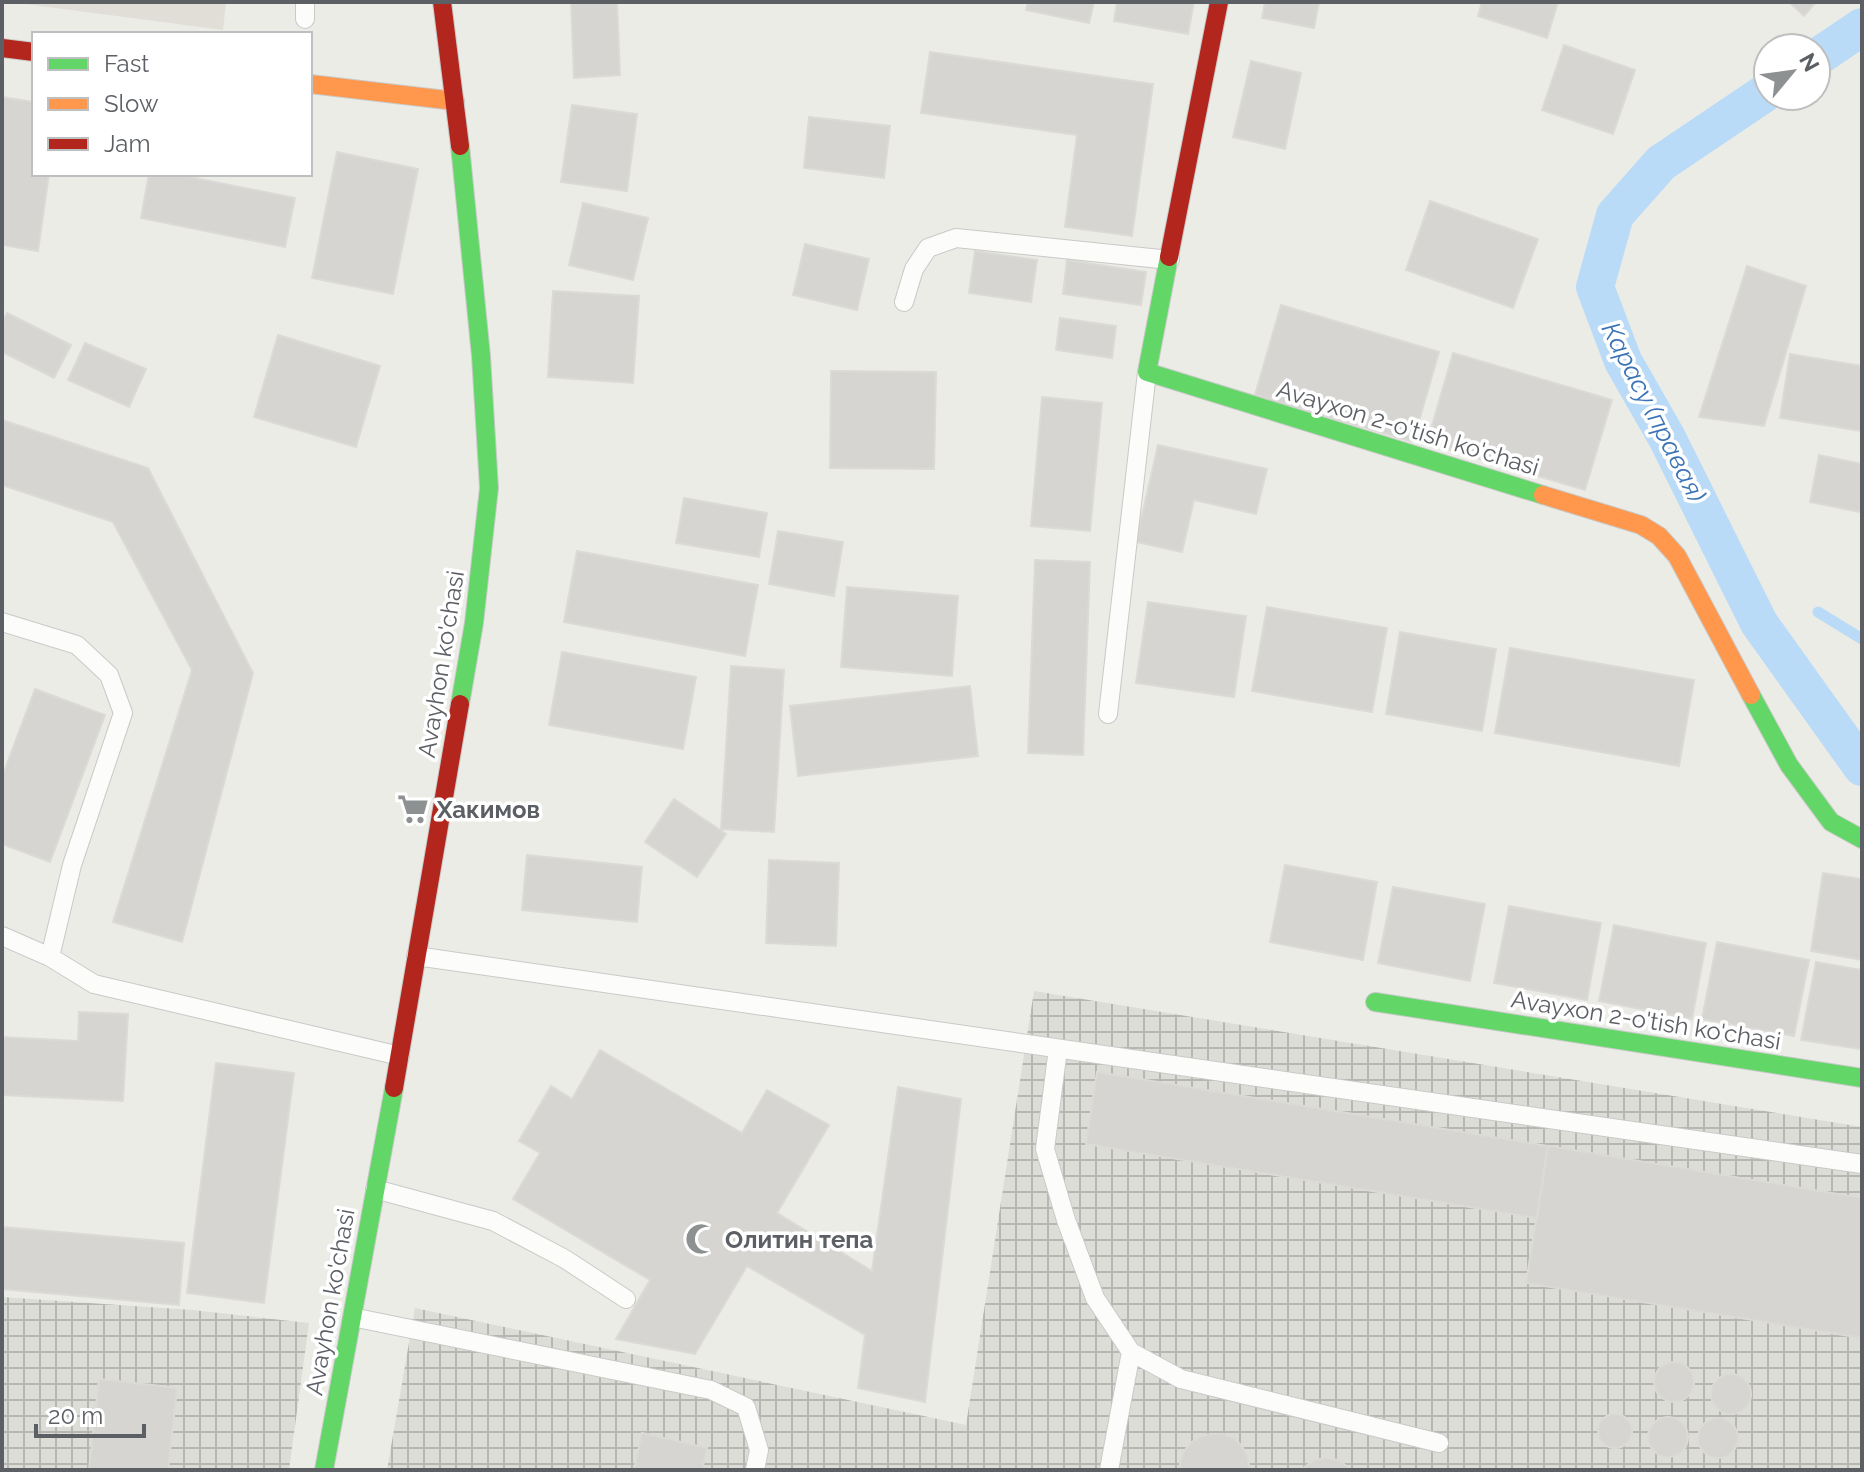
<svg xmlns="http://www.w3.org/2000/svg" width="1864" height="1472" font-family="Raleway,sans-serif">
  <defs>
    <pattern id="industrial-grid" width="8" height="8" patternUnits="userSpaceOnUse" patternTransform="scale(2)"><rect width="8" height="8" fill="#ddddd8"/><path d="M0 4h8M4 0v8" fill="none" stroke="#b6b7b3"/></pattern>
  </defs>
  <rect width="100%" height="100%" fill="#ecece7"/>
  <path fill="url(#industrial-grid)" d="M1034 991 1862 1127V1470H387L415 1308 966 1425Z
    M2 1297 192 1310 309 1323 289 1470H2Z"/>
  <path fill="#e0ded6" d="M10 2H226L223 30Z"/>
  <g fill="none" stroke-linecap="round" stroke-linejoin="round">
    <path stroke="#badbf8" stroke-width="11" d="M1818 612 1862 639"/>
    <path stroke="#badbf8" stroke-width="38" d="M1816 58 1862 27
      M1768 91 1661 163 1615 215 1595 287 1623 361 1667 438 1759 623 1862 767"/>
  </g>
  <path fill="#d6d5d2" stroke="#dcdad6" stroke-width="2" d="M571 2H617L620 75 574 78Z
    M1028 2H1094L1089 23 1026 10Z
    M1117 2H1194L1188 34 1114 21Z
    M1265 2H1319L1314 28 1262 18Z
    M1482 2H1558L1547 38 1478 16Z
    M1789 2H1816L1804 16Z
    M1564 45 1635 70 1613 134 1542 110Z
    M930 52 1153 84 1132 236 1065 227 1077 135 921 113Z
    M1251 61 1301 73 1285 149 1233 137Z
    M2 97 34 102V174H49L38 251 2 245Z
    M572 105 637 114 627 191 561 182Z
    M809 117 890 126 884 178 804 168Z
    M337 152 418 169 393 294 312 278Z
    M149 174H175L295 198 285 247 141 218Z
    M1430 201 1538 239 1513 308 1406 270Z
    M583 203 648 218 633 280 569 265Z
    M805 244 869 259 857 310 793 295Z
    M975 251 1037 260 1031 302 969 293Z
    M1067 260 1146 272 1141 305 1063 294Z
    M1747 266 1806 286 1764 426 1699 417Z
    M553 291 639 296 633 383 548 377Z
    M1281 305 1439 352 1413 442 1255 395Z
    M7 313 71 345 54 378 2 352V323Z
    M1060 318 1116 326 1112 358 1056 350Z
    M278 335 380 366 356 447 254 417Z
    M85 343 146 369 129 407 68 380Z
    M1453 353 1612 400 1585 490 1427 443Z
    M1790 354 1862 366V431L1780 418Z
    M831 371 936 372 934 469 830 468Z
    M1042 397 1102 403 1090 531 1031 526Z
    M2 420 148 468 253 673 182 942 113 922 192 670 113 522 2 485Z
    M1158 445 1267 469 1256 514 1194 500 1182 552 1136 542Z
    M1819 455 1862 464V502L1860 512 1810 502Z
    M684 498 767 513 759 557 676 543Z
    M778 531 843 542 834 596 769 584Z
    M577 551 758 585 745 656 564 622Z
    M1035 560 1090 562 1083 755 1028 753Z
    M847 587 958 596 952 676 841 667Z
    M1148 602 1246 616 1234 697 1136 683Z
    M1267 607 1387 628 1372 712 1252 691Z
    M1400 632 1496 649 1482 731 1386 714Z
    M1510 648 1694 680 1679 766 1495 733Z
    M562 652 696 677 683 749 549 725Z
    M731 666 784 670 774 832 721 829Z
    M970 686 978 756 798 776 790 706Z
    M35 689 105 715 50 862 2 844V777Z
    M674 799 726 834 697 877 645 842Z
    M527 855 642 867 637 922 522 910Z
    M769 860 839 863 836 946 766 943Z
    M1285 865 1377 882 1363 960 1270 942Z
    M1823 873 1862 879V960L1811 951Z
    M1393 887 1485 904 1470 981 1378 963Z
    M1509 906 1601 923 1587 1000 1494 983Z
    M1614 925 1706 943 1692 1019 1599 1001Z
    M1717 942 1809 960 1794 1036 1702 1019Z
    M1816 962 1862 970 1861 1049 1801 1040Z
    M79 1012 128 1014 123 1101 2 1095V1037L78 1041Z
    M600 1050 742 1133 767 1090 829 1125 777 1213 872 1271 898 1087 961 1099 925 1402 858 1388 865 1335 747 1266 695 1354 616 1339 650 1280 513 1199 540 1153 519 1141 551 1086 572 1099Z
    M216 1063 294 1073 264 1303 187 1293Z
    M1097 1072 1548 1146 1537 1218 1086 1144Z
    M1548 1146 1862 1198V1338L1526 1283Z
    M2 1227 184 1243 179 1305 2 1289Z
    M1654 1382a20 20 0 1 1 40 0a20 20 0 1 1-40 0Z
    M1711 1394a20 20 0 1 1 40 0a20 20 0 1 1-40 0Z
    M99 1379 177 1388 168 1470H89Z
    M1598 1431a17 17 0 1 1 34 0a17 17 0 1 1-34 0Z
    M1648 1437a20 20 0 1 1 40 0a20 20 0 1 1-40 0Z
    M1698 1438a20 20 0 1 1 40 0a20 20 0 1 1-40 0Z
    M642 1433 707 1448 702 1470H634Z
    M1212 1434H1223L1233 1438 1241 1445 1247 1455 1250 1470H1180V1462L1184 1451 1192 1442 1201 1436Z
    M1326 1458 1338 1460 1352 1470H1301L1314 1460Z"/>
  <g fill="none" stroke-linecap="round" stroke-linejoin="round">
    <defs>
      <path id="lane" d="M305 19V2
        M904 302 914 269 928 248 956 238 1170 260
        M2 622 77 645 109 675 123 713 72 865 50 957
        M1108 714 1147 372
        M2 936 50 957 94 984 400 1056
        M416 956 1862 1164
        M1058 1049 1045 1149 1066 1220 1095 1298 1131 1352 1181 1379 1439 1443
        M375 1189 493 1221 565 1259 626 1299
        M352 1317 711 1390 746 1407 759 1450 755 1470
        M1109 1470 1131 1352"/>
      <path id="fast" d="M460 146 481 356 489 488 474 623 460 704
        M1169 257 1147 372 1543 495
        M1751 695 1789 765 1831 822 1862 839
        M1375 1002 1862 1078
        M324 1470 394 1088"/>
      <path id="slow" d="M310 84 455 101
        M1543 495 1641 525 1659 536 1677 556 1751 695"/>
      <path id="jam" d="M442 2 460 146
        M2 48 34 52
        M1169 257 1219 2
        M394 1088 460 704"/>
    </defs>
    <use href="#lane" stroke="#c9c9c7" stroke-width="20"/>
    <use href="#fast" stroke="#c9cac9" stroke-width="20"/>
    <use href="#slow" stroke="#c9cac9" stroke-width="20"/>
    <use href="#jam" stroke="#c9cac9" stroke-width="20"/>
    <use href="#lane" stroke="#fcfcfb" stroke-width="18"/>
    <use href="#fast" stroke="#63d668" stroke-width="18"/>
    <use href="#slow" stroke="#ff974d" stroke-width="18"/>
    <use href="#jam" stroke="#b3261e" stroke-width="18"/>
  </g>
  <defs>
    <symbol id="supermarket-bare" viewBox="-9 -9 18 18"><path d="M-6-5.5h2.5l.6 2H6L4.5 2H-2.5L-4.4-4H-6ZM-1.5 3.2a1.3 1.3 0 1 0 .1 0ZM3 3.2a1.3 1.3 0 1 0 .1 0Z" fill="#8e9192" stroke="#fff" stroke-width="2.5" paint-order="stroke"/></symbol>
    <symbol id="mosque-bare" viewBox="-9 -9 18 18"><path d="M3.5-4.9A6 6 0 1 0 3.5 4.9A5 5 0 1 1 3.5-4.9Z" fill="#8e9192" stroke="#fff" stroke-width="2.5" paint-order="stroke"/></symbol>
  </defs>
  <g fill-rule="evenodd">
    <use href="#supermarket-bare" x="391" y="787" width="44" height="44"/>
    <use href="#mosque-bare" x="679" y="1217" width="44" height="44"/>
  </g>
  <g text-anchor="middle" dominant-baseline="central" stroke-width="7" stroke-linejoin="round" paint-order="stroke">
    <g font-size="24" fill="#5c6065" stroke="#fff">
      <text transform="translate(1408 428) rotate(17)">Avayxon 2-o'tish ko'chasi</text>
      <text transform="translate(441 664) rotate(-81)">Avayhon ko'chasi</text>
      <text transform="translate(1646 1020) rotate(9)">Avayxon 2-o'tish ko'chasi</text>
      <text transform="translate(330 1302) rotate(-80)">Avayhon ko'chasi</text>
    </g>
    <g font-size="24" font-weight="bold" fill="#5c6065" stroke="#fff" text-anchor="start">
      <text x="437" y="809">Хакимов</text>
      <text x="725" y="1239">Олитин тепа</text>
    </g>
    <g font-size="26" font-style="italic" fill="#3b73b7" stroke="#fff">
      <text transform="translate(1654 412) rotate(63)">Карасу (правая)</text>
    </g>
  </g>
  <rect width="1864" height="1472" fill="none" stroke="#5c6065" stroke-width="8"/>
  <rect x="32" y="32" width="280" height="144" fill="#ffffff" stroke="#bebfc1" stroke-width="2"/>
  <rect x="48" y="58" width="40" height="12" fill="#63d668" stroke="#bebfc1" stroke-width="2"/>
  <text x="104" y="72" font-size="24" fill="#5c6065">Fast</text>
  <rect x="48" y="98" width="40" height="12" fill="#ff974d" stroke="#bebfc1" stroke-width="2"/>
  <text x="104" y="112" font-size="24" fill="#5c6065">Slow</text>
  <rect x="48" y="138" width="40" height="12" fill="#b3261e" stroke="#bebfc1" stroke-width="2"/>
  <text x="104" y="152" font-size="24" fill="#5c6065">Jam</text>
  <g transform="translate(1792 72) rotate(61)"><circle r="38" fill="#ffffff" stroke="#bebfc1" stroke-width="2"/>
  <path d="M0-6L14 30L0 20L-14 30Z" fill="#8e9192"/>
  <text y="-12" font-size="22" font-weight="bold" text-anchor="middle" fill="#5c6065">N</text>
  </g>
  <path d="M36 1424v12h108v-12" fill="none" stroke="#5c6065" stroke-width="4"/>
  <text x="48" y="1424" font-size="24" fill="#5c6065" stroke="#ffffff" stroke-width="6" paint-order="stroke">20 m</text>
</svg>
